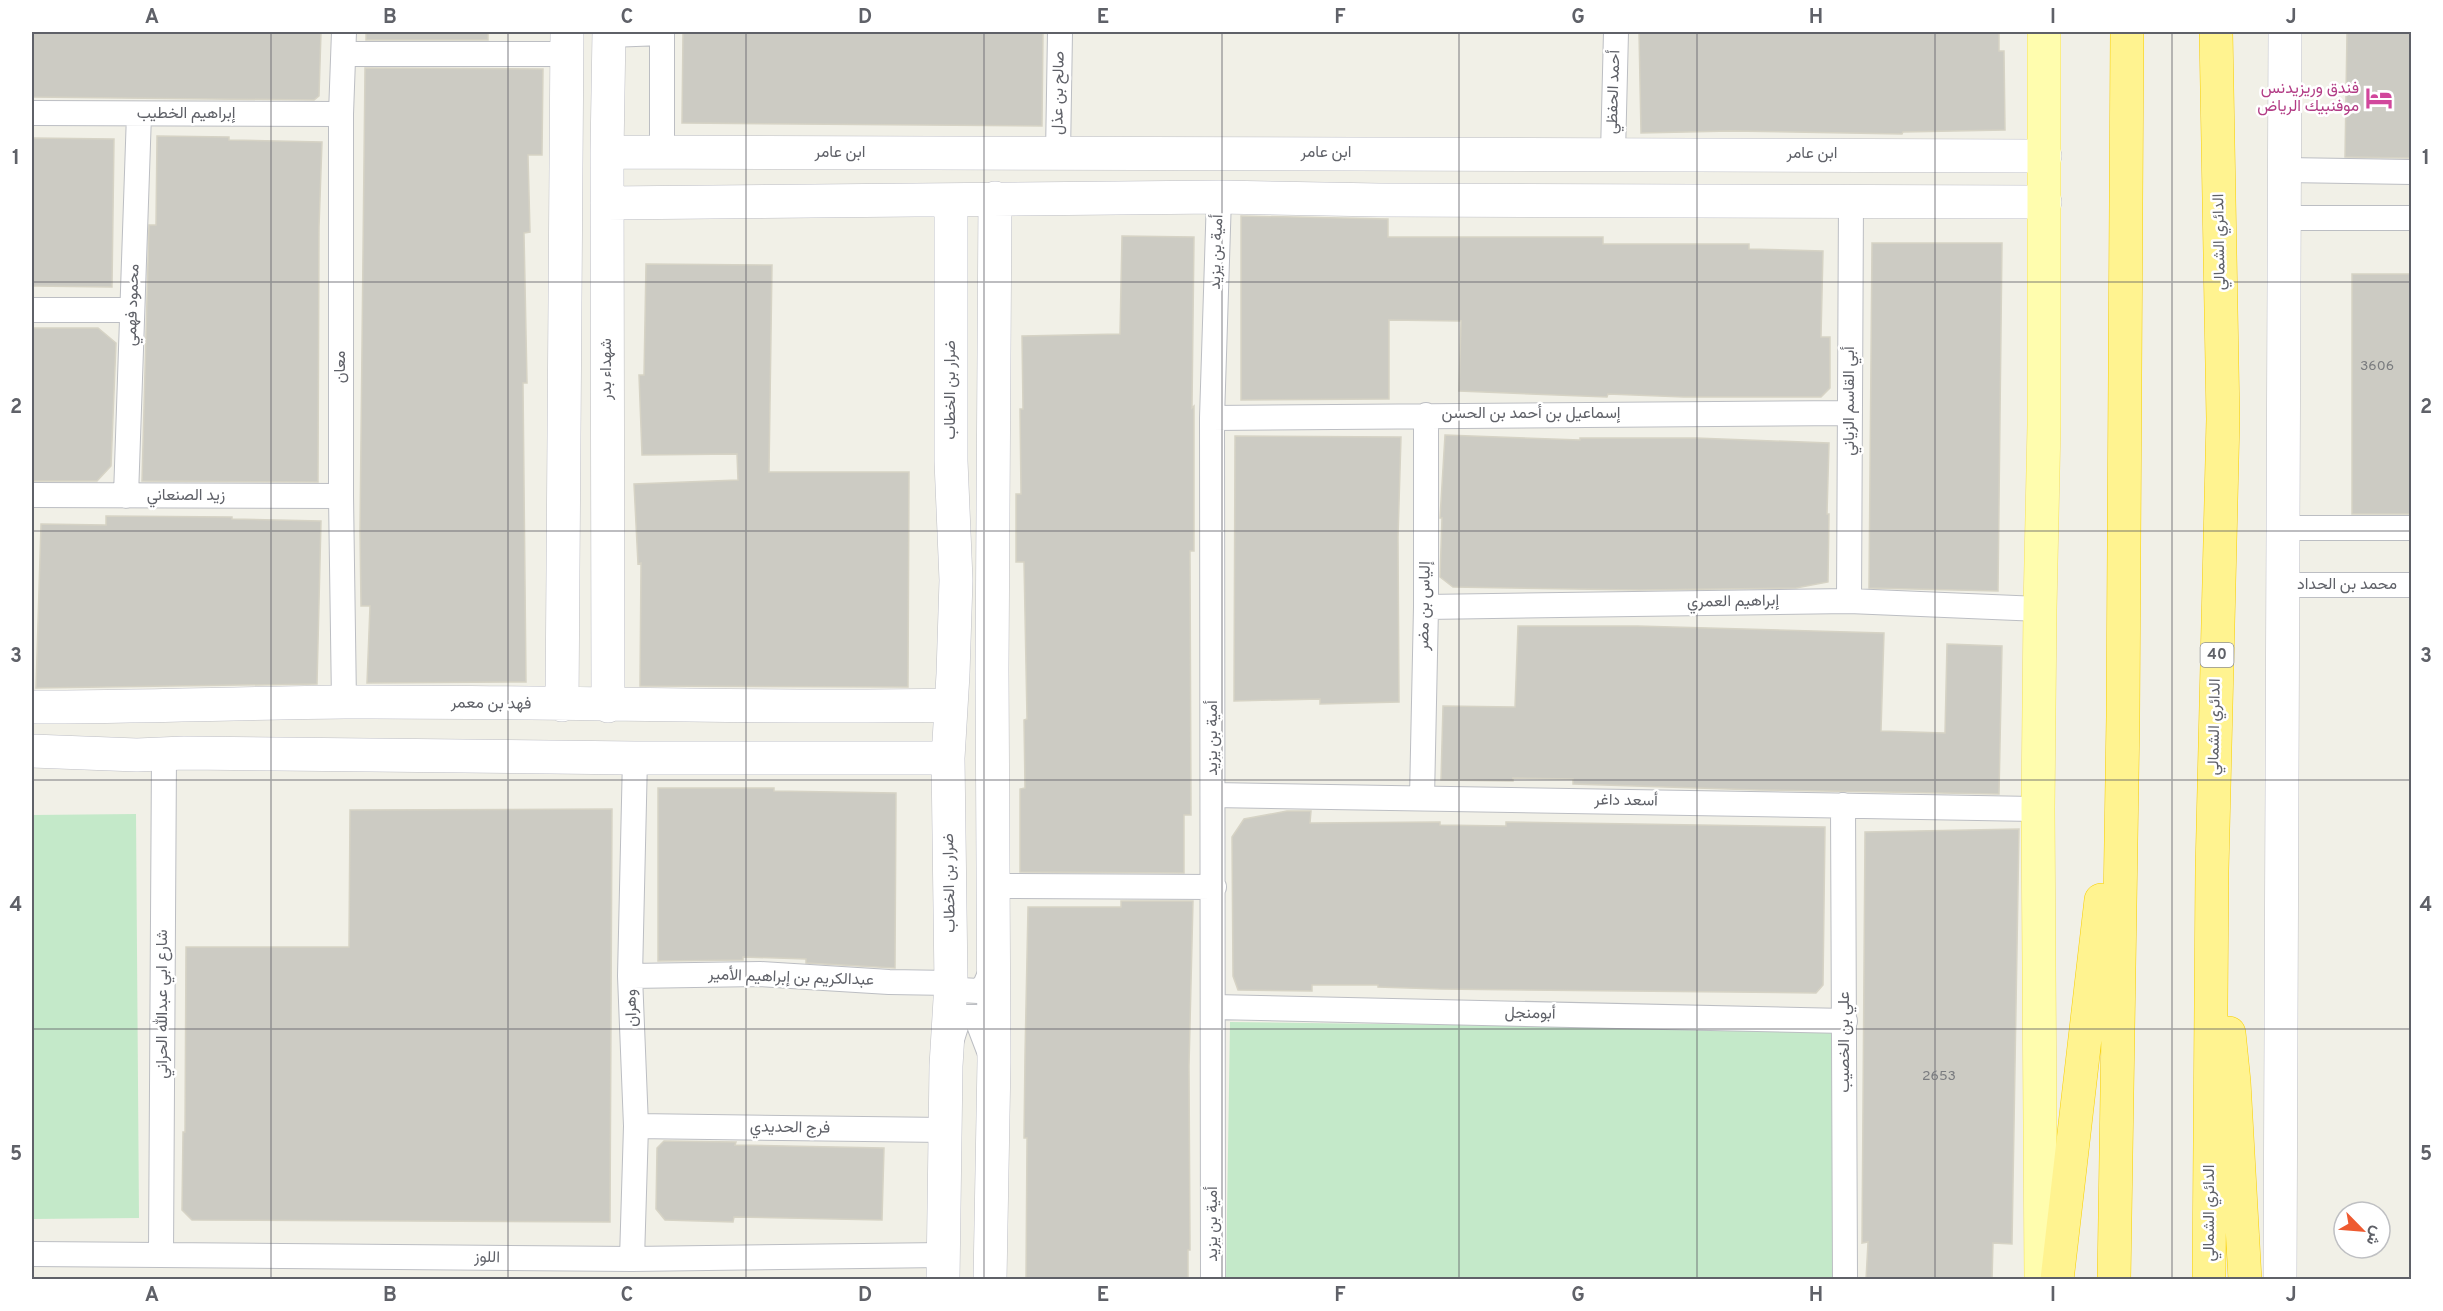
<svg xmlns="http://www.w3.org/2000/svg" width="2443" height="1311" font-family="Overpass,Vazirmatn,sans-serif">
  <rect width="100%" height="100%" fill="#f1f0e7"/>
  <path fill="#c4e9c9" d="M136 814 139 1218 32 1219V815Z
    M1230 1022 1837 1030 1832 1279 1226 1280Z"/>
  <path fill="#cccbc3" stroke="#d6d3c5" stroke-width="1.5" d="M32 32H321L319 96 314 100 32 97Z
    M366 32H488V40H366Z
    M683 32H1043L1042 126 682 123Z
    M1639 32H1999V51H2004L2005 130 1903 132 1902 134 1731 131 1641 133Z
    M2347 32H2412V158L2345 157Z
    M365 68 543 69 542 155H528L530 232 524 233 527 383H523L526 682 367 683 370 606H361L360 531Z
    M157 136 229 137V140L322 142 319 227 318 482 142 481 149 225H156Z
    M32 138 114 139 112 287 32 286Z
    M1241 216 1388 219V237H1603V244H1749V249L1823 251 1821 337H1830V388L1821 397H1684L1608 394 1607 397 1459 391 1461 321 1389 320V399L1241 400Z
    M1122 236 1194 237 1192 408 1194 406V551H1190L1191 815H1184V873L1020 872V789L1025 788 1024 720 1027 719 1024 562H1016V494H1021L1020 409H1023L1022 336 1120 334Z
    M1872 243H2002L1998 591 1869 588Z
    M646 264 772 265 769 472H909L908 687 640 686 641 563 638 564 634 484 738 480 737 454 642 455 639 375H644Z
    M2352 274H2412V514H2352Z
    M32 328H98L116 343 111 466 97 481H32Z
    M1445 435 1580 440V438H1696L1829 443 1827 514H1829L1828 582 1796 588 1639 590 1453 587 1440 577 1442 518H1440Z
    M1235 436 1401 437 1398 537 1399 702 1320 704V699L1234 701Z
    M106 516 232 517V519L321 521 317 684 36 688 41 524 106 525Z
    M1518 626H1637L1884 633 1881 731 1945 733 1947 644 2002 646 1999 794 1759 790 1573 784V779L1513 778V781L1441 780 1443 706 1515 707Z
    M658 788H774V791L896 793 895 968 806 963V959L743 957V960L658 961Z
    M612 809 610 1222 192 1220 182 1210 183 1132H185L186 947H349L350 810Z
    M1287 811H1311L1310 823 1440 822V825L1506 826V822L1825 827 1823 985 1816 993 1439 989 1378 987V985H1312V991L1238 990 1233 976 1232 837 1244 819Z
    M2019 829 2012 1244 1993 1243 1992 1280H1866L1868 1242 1862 1243 1865 832Z
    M1121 901H1193L1189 1066 1190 1250H1188V1280H1026L1027 1138H1024L1025 1055 1028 907H1121Z
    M664 1141 736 1142 735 1145 884 1148 882 1220 734 1217 733 1222 665 1220 656 1209 657 1148Z"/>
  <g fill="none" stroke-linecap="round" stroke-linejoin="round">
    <defs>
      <path id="street" d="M344 32 341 114V496L344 702
        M609 35 662 33
        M344 54H567
        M32 113 341 114
        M662 152V32
        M1613 153 1616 32
        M1058 154 1060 32
        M2285 170 2412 172
        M2284 218H2412
        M32 310H132
        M1212 418 1850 413
        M32 495 341 496
        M126 496 139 114
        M2283 528H2412
        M2283 585H2412
        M1849 601 1851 201
        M1426 607 1849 601 2040 609
        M1213 795 2038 809
        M1422 798 1426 607V415
        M1843 805 1845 1280
        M993 886 1214 887
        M630 976 760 974 889 982 951 983 961 990 978 991 985 985 992 969
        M1214 1007 1845 1021
        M951 1042 959 1017H976L989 1051
        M636 1126 945 1130
        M32 1254 632 1259 943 1255
        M161 1254 164 754
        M632 1259 636 1126 630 976 635 758
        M1213 1280 1212 418 1219 197"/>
      <path id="secondary" d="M607 152 2045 156
        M607 203 1219 197 1379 200 2045 202
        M562 705 567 32
        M608 706 607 152 609 32
        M32 707C136 707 241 703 345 702 547 701 748 709 950 705
        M32 751 137 755 184 753 635 758H948
        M943 1280 946 1066 951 983 948 758 953 674 956 580 951 461V200
        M990 1280 994 1061 992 669 995 198
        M2280 1280 2285 32"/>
      <path id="primary" d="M2041 1280 2038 809 2040 609 2044 425V32"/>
      <path id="highway" d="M2229 1033 2234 1082 2245 1280
        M2057 1280 2101 900
        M2114 1280 2123 717 2127 32
        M2209 1280 2212 870 2223 419 2216 32"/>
    </defs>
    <use href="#street" stroke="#bcbec3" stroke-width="26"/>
    <use href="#secondary" stroke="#bdbec5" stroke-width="34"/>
    <use href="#primary" stroke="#f6e05c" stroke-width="34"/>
    <use href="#highway" stroke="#f8ce00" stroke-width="34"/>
    <use href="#street" stroke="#fff" stroke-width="24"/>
    <use href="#secondary" stroke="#fff" stroke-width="33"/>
    <use href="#primary" stroke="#fffdae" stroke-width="33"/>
    <use href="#highway" stroke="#fff390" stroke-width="33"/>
  </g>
  <path fill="none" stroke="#5f6168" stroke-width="1.5" stroke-opacity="0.55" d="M271 32V1280M508 32V1280M746 32V1280M984 32V1280M1222 32V1280M1459 32V1280M1697 32V1280M1935 32V1280M2172 32V1280M32 282H2412M32 531H2412M32 780H2412M32 1029H2412"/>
  <defs>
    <symbol id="hotel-bare" viewBox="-9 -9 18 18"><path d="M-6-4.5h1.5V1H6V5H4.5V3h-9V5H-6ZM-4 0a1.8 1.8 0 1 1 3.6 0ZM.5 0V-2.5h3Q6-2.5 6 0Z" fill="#d1479c" stroke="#fff" stroke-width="2.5" paint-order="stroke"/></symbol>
  </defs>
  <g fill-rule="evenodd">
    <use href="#hotel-bare" x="2360" y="79" width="38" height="38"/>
  </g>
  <g text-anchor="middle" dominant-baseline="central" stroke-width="5" stroke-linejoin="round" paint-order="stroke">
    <g font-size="14" fill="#7a7c7f">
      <text x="2377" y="366">3606</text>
      <text x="1939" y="1076">2653</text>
    </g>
    <rect fill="#fff" stroke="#8f9095" stroke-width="1.5" x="2200.5" y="643" width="33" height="24" rx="4.5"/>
    <g font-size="15" font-weight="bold" fill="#5f6168">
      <text x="2217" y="655">40</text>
    </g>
    <g font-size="16" fill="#b23c85" stroke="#fff" text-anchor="end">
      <text x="2359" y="89">فندق وريزيدنس<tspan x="2359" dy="18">موفنبيك الرياض</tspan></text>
    </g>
    <g font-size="16" fill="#5f6168" stroke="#fff">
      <text transform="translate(1614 92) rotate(-88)">أحمد الحفظي</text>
      <text transform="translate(1059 93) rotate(-89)">صالح بن عذل</text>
      <text x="186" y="114">إبراهيم الخطيب</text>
      <text x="840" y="153">ابن عامر</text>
      <text x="1326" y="153">ابن عامر</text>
      <text x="1812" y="154">ابن عامر</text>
      <text transform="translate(2220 242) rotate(-91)">الدائري الشمالي</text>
      <text transform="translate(1217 252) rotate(-88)">أمية بن يزيد</text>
      <text transform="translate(133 305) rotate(-88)">محمود فهمي</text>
      <text transform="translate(341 367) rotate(-90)">معان</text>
      <text transform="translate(607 369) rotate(-90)">شهداء بدر</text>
      <text transform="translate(951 390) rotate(-90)">ضرار بن الخطاب</text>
      <text transform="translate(1850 401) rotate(-90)">أبي القاسم الزياني</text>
      <text x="1531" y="414">إسماعيل بن أحمد بن الحسن</text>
      <text x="186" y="496">زيد الصنعاني</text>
      <text x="2347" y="585">محمد بن الحداد</text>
      <text transform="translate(1733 602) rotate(-1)">إبراهيم العمري</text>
      <text transform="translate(1425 606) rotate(-89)">إلياس بن مضر</text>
      <text transform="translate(491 704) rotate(1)">فهد بن معمر</text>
      <text transform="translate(2215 727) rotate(-89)">الدائري الشمالي</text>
      <text transform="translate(1213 738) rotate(-90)">أمية بن يزيد</text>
      <text transform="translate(1626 801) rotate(1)">أسعد داغر</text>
      <text transform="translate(950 883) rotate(-91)">ضرار بن الخطاب</text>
      <text transform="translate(791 978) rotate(2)">عبدالكريم بن إبراهيم الأمير</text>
      <text transform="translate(163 1004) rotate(-90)">شارع ابي عبدالله الحراني</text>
      <text transform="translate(632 1008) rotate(-92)">وهران</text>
      <text transform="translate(1530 1014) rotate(1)">أبومنجل</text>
      <text transform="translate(1845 1042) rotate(-90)">علي بن الخصيب</text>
      <text transform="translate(790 1128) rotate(1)">فرج الحديدي</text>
      <text transform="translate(2210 1213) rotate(-90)">الدائري الشمالي</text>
      <text transform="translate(1213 1224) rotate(-90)">أمية بن يزيد</text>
      <text transform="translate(487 1258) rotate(1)">اللوز</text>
    </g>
  </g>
  <rect width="2443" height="1311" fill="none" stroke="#ffffff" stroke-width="66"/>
  <g transform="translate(2362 1230) rotate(115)"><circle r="28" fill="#ffffff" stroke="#bfc0c3" stroke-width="1.5"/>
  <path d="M0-4.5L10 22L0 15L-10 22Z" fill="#ee5a30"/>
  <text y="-9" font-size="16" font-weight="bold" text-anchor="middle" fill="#5f6168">ش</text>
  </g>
  <rect x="33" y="33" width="2377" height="1245" fill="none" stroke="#5f6168" stroke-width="2"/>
  <g font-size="20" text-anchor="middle" font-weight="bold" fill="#5f6168">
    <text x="152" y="23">A</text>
    <text x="390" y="23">B</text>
    <text x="627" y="23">C</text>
    <text x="865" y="23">D</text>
    <text x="1103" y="23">E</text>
    <text x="1340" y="23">F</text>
    <text x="1578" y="23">G</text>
    <text x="1816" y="23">H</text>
    <text x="2053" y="23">I</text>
    <text x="2291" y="23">J</text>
    <text x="16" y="164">1</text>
    <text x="2426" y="164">1</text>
    <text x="16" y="413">2</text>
    <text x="2426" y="413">2</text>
    <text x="16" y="662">3</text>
    <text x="2426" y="662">3</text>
    <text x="16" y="911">4</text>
    <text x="2426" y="911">4</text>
    <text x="16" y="1160">5</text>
    <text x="2426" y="1160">5</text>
    <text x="152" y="1301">A</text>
    <text x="390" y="1301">B</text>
    <text x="627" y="1301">C</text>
    <text x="865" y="1301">D</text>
    <text x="1103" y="1301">E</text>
    <text x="1340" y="1301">F</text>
    <text x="1578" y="1301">G</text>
    <text x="1816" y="1301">H</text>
    <text x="2053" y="1301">I</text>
    <text x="2291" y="1301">J</text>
  </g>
</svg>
